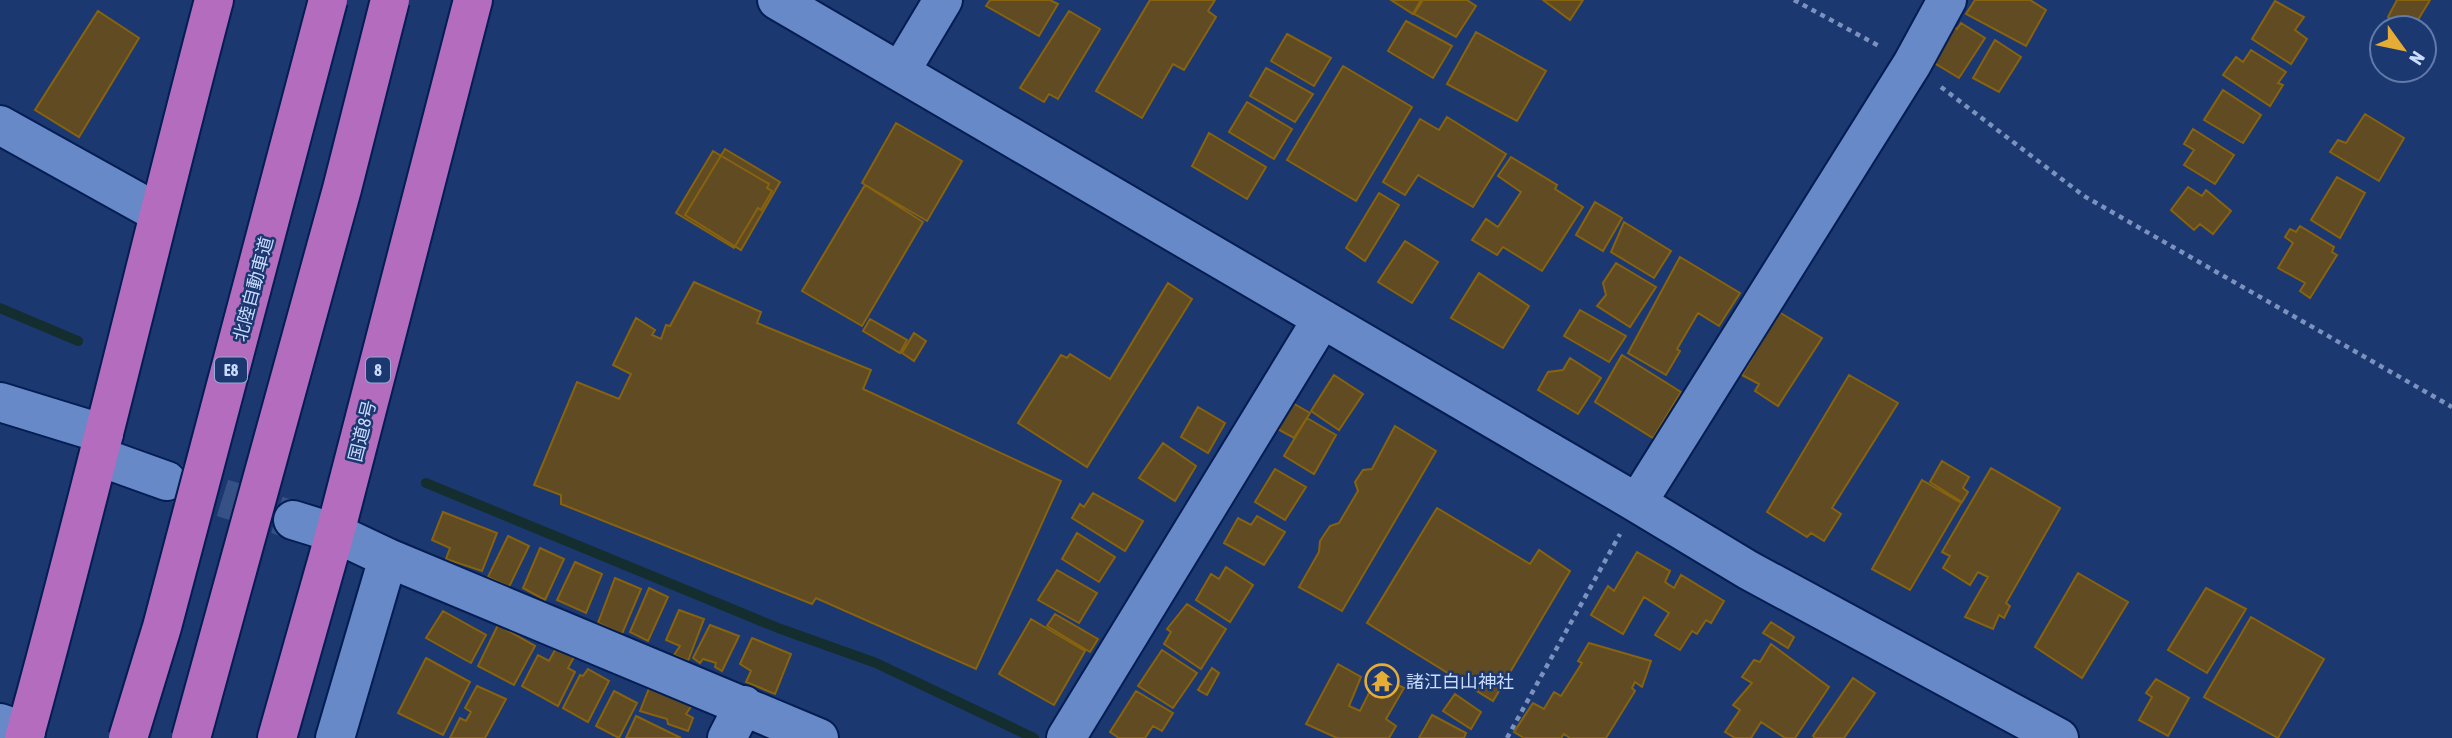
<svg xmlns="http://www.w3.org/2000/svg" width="2452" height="738" font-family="'Asap Condensed','Noto Sans JP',sans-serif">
  <rect width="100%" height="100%" fill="#1c3870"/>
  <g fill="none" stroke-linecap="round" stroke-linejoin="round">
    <path stroke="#142e30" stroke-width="10" d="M0 308 78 341
      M426 483 778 628 876 663 1034 738"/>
  </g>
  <path fill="#604b22" stroke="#88630f" stroke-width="2" d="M990 0H1050L1058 4 1039 36 986 6Z
    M1150 0H1215L1208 11 1216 17 1184 70 1173 64 1142 118 1096 91Z
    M1391 0H1421L1413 14Z
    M1423 0H1467L1476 6 1456 37 1414 14Z
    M1543 0H1583L1570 20Z
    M1975 0H2030L2046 10 2026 46 1966 14Z
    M2397 0H2430L2413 28H2403L2388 17Z
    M2275 1 2304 17 2295 30 2307 39 2291 64 2252 39Z
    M98 11 139 38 79 137 35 110Z
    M1069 11 1100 29 1058 99 1049 94 1044 102 1020 88Z
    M1406 21 1452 46 1433 78 1388 51Z
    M1961 23 1985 38 1959 78 1926 58 1954 27 1957 29Z
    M1476 32 1546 71 1517 121 1447 84Z
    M1287 34 1331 58 1314 86 1271 61Z
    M1995 40 2021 57 1999 92 1973 78Z
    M2251 50 2286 72 2278 83 2283 85 2270 106 2223 75 2236 57 2243 62Z
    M1343 66 1412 107 1356 201 1287 160Z
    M1266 68 1313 94 1295 122 1250 96Z
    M2223 90 2261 115 2243 143 2204 120Z
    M1247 102 1292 129 1274 159 1229 132Z
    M2365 114 2404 138 2379 181 2330 152 2338 140 2346 143Z
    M1447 117 1506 154 1473 207 1418 175 1405 195 1383 182 1420 119 1439 130Z
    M896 123 962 161 927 221 862 183Z
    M2193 129 2234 155 2215 184 2184 165 2194 150 2184 144Z
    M1209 133 1266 167 1247 199 1192 166Z
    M725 149 780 182 741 250 685 215Z
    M713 151 769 184 767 188 772 191 761 210 758 208 734 248 676 213Z
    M1511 157 1557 185 1555 189 1583 207 1542 271 1503 247 1497 255 1472 240 1486 219 1498 227 1521 192 1498 176Z
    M2337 177 2365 193 2340 238 2311 220Z
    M865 185 923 222 862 326 802 291Z
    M2188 187 2202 196 2206 190 2231 211 2213 234 2200 224 2194 230 2171 210Z
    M1379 193 1399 205 1365 261 1346 248Z
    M1595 202 1622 218 1603 251 1576 235Z
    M1624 222 1671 251 1654 278 1611 252Z
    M2300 226 2334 247 2332 252 2337 255 2310 298 2300 291 2305 283 2278 268 2293 243 2285 237 2290 229 2296 232Z
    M1405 241 1438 262 1412 303 1378 282Z
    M1680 257 1740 293 1719 326 1698 313 1677 349 1680 351 1666 375 1628 353Z
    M1616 263 1656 287 1630 327 1597 306 1606 295 1603 283Z
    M1479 273 1529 306 1503 348 1451 318Z
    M694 282 761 312 757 323 871 370 863 389 1061 481 976 669 816 598 812 604 561 504V495L534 485 577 382 619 399 631 374 613 365 636 318 655 330 652 335 661 339 666 325 670 326Z
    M1168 283 1192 299 1087 467 1018 423 1061 355 1067 358 1070 354 1110 379Z
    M1580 310 1626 336 1609 362 1564 336Z
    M1779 312 1822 338 1778 406 1755 391 1759 384 1742 375Z
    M870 319 907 340 900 353 863 331Z
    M914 333 926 341 914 361 902 353Z
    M1622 355 1681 392 1653 438 1595 402Z
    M1570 358 1601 378 1578 414 1538 390 1548 372 1563 370Z
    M1334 375 1363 394 1339 430 1311 411Z
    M1849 375 1898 403 1832 508 1841 514 1824 541 1811 533 1807 537 1767 512Z
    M1289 401 1310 413 1294 438 1274 427Z
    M1198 407 1225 423 1208 453 1181 437Z
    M1307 418 1336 435 1314 474 1284 456Z
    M1395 426 1436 451 1342 611 1299 587 1319 552 1320 541 1330 526 1339 523 1358 491 1355 482 1363 470 1372 469Z
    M1163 443 1196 466 1175 501 1139 478Z
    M1942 461 1969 477 1963 488 1968 492 1962 502 1930 482Z
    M1991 468 2060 508 2006 603 2010 606 2004 618 1999 615 1993 629 1965 617 1988 577 1978 572 1970 585 1943 568 1950 556 1942 552Z
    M1275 469 1306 487 1285 520 1255 502Z
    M1922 480 1961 503 1910 590 1872 569Z
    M1093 493 1143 521 1125 551 1072 518 1080 504 1084 507Z
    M1437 508 1530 564 1539 550 1570 571 1493 701 1367 623Z
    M443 512 497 533 482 571 446 559 450 548 432 540Z
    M1257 516 1285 532 1264 565 1224 543 1238 518 1251 525Z
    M1077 533 1115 557 1099 582 1062 559Z
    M508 536 529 546 509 587 488 577Z
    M540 548 564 559 545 600 523 588Z
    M1637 552 1670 571 1665 582 1674 588 1681 575 1724 601 1711 623 1706 620 1697 634 1692 631 1680 650 1655 635 1669 613 1644 597 1623 634 1591 615 1608 586 1614 591Z
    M575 562 602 574 586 613 557 600Z
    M1226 567 1253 585 1230 622 1196 600 1211 574 1219 579Z
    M1057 570 1097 593 1079 623 1038 600Z
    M2078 573 2128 602 2082 678 2035 647Z
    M615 578 641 589 622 634 598 623Z
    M649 588 668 597 648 641 630 632Z
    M2206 588 2246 609 2207 673 2168 650Z
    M1187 604 1226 629 1201 669 1164 644 1171 632 1167 629Z
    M679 610 704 619 688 661 674 655 680 646 666 640Z
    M443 611 486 635 471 663 426 638Z
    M1055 614 1098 639 1090 652 1047 626Z
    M2251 617 2324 659 2278 738 2204 697Z
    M1031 619 1085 651 1054 705 999 674Z
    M1771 622 1794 637 1788 648 1763 633Z
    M498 625 535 646 514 685 478 666Z
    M710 625 739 636 722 671 715 667 716 663 703 659 700 663 693 658Z
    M752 638 791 654 775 694 746 682 751 671 740 664Z
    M1589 643 1651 661 1642 687 1635 682 1632 688 1635 691 1606 738H1570L1564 734 1561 738H1524L1514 732 1533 703 1544 709 1554 692 1561 696 1582 663 1578 661Z
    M1771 644 1829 687 1795 738H1785L1761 722 1751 738H1735L1725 732 1740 710 1733 705 1752 683 1742 677 1754 660 1760 662Z
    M556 648 574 657 568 668 575 672 558 706 522 686 538 655 549 661Z
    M1162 650 1197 673 1173 708 1138 686Z
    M426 658 470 682 443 735 398 713Z
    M1338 664 1361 677 1349 706 1360 711 1378 675 1404 688 1386 719 1396 726 1389 738H1337L1306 724Z
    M1212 668 1219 673 1207 695 1198 690Z
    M588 669 609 681 588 722 563 708 580 675 583 676Z
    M1853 678 1875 693 1844 738H1815L1813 736Z
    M2156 679 2189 698 2168 736 2139 720 2152 697 2146 693Z
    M477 686 506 699 485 738H450L460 718 466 721 471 712 465 708Z
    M650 686 693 704 686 714 693 718 688 731 668 724 667 719 640 711Z
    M614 691 637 703 619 738 596 726Z
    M1136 691 1173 713 1162 731 1153 726 1145 738H1119L1110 732Z
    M1455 694 1481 712 1471 729 1443 711Z
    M1432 715 1466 733 1464 738H1419Z
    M636 716 681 738H626Z"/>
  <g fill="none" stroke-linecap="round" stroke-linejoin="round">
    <path stroke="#365185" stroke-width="38" stroke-dasharray="38 19" stroke-linecap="butt" d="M168 481 293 520"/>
    <defs>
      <path id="minor" d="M777 0 1637 503 1748 570 2059 738
        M900 72 943 0
        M0 125 158 213
        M0 402 104 434
        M100 457 167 481
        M1637 503 1912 64 1947 0
        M293 520 335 533 388 558 819 738
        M0 723 26 732
        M335 738 388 558
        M727 738 744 705
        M1066 738 1322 319"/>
      <path id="highway" d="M24 738C92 493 149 246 214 0
        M277 738 335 533 473 0"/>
    </defs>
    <use href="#minor" stroke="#041d53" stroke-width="42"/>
    <use href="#highway" stroke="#041d53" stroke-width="42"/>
    <path stroke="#7b92be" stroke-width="4.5" stroke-dasharray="5 5" stroke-linecap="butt" d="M1794 0 1881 47
      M1941 87 2084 196 2452 407
      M1507 738 1620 534"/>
    <use href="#minor" stroke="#6789c8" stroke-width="38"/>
    <use href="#highway" stroke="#b46cbf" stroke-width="38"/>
    <defs>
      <path id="highway-bridge" d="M128 738 162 627 328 0
        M191 738 342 189 390 0"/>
    </defs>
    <use href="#highway-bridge" stroke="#041d53" stroke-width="42" stroke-linecap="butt"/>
    <use href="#highway-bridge" stroke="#b46cbf" stroke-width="38"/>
  </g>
  <defs>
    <symbol id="temple-ring" viewBox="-11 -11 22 22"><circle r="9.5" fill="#1c3870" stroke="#e5ad35" stroke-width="1.5"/><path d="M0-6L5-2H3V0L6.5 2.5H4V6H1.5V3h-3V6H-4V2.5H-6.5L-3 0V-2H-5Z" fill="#e5ad35"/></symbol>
  </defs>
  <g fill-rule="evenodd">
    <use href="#temple-ring" x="1363" y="662" width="38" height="38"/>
  </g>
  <g text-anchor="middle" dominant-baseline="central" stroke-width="5" stroke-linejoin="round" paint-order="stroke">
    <g fill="#1c3870" stroke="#95abd3" stroke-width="2">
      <rect x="215" y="357.5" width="32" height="25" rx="5"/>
      <rect x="366" y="357.5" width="24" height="25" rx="5"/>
    </g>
    <g font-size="16" font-weight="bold" fill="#c9dcfe">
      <text x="231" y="370">E8</text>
      <text x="378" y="370">8</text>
    </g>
    <g font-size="18" fill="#c9dcfe" stroke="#1c3870">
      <text transform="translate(253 289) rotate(-75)">北陸自動車道</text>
      <text transform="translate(362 431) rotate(-76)">国道8号</text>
    </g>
    <g font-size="18" fill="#c9dcfe" stroke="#1c3870" text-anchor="start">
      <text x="1406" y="681">諸江白山神社</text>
    </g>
  </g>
  <g transform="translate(2403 49) rotate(123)"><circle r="33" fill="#1c3870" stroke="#617aa9" stroke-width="2"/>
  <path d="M0-5L12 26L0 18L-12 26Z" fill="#e5ad35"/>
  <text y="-10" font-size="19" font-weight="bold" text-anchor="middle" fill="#c9dcfe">N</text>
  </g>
</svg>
